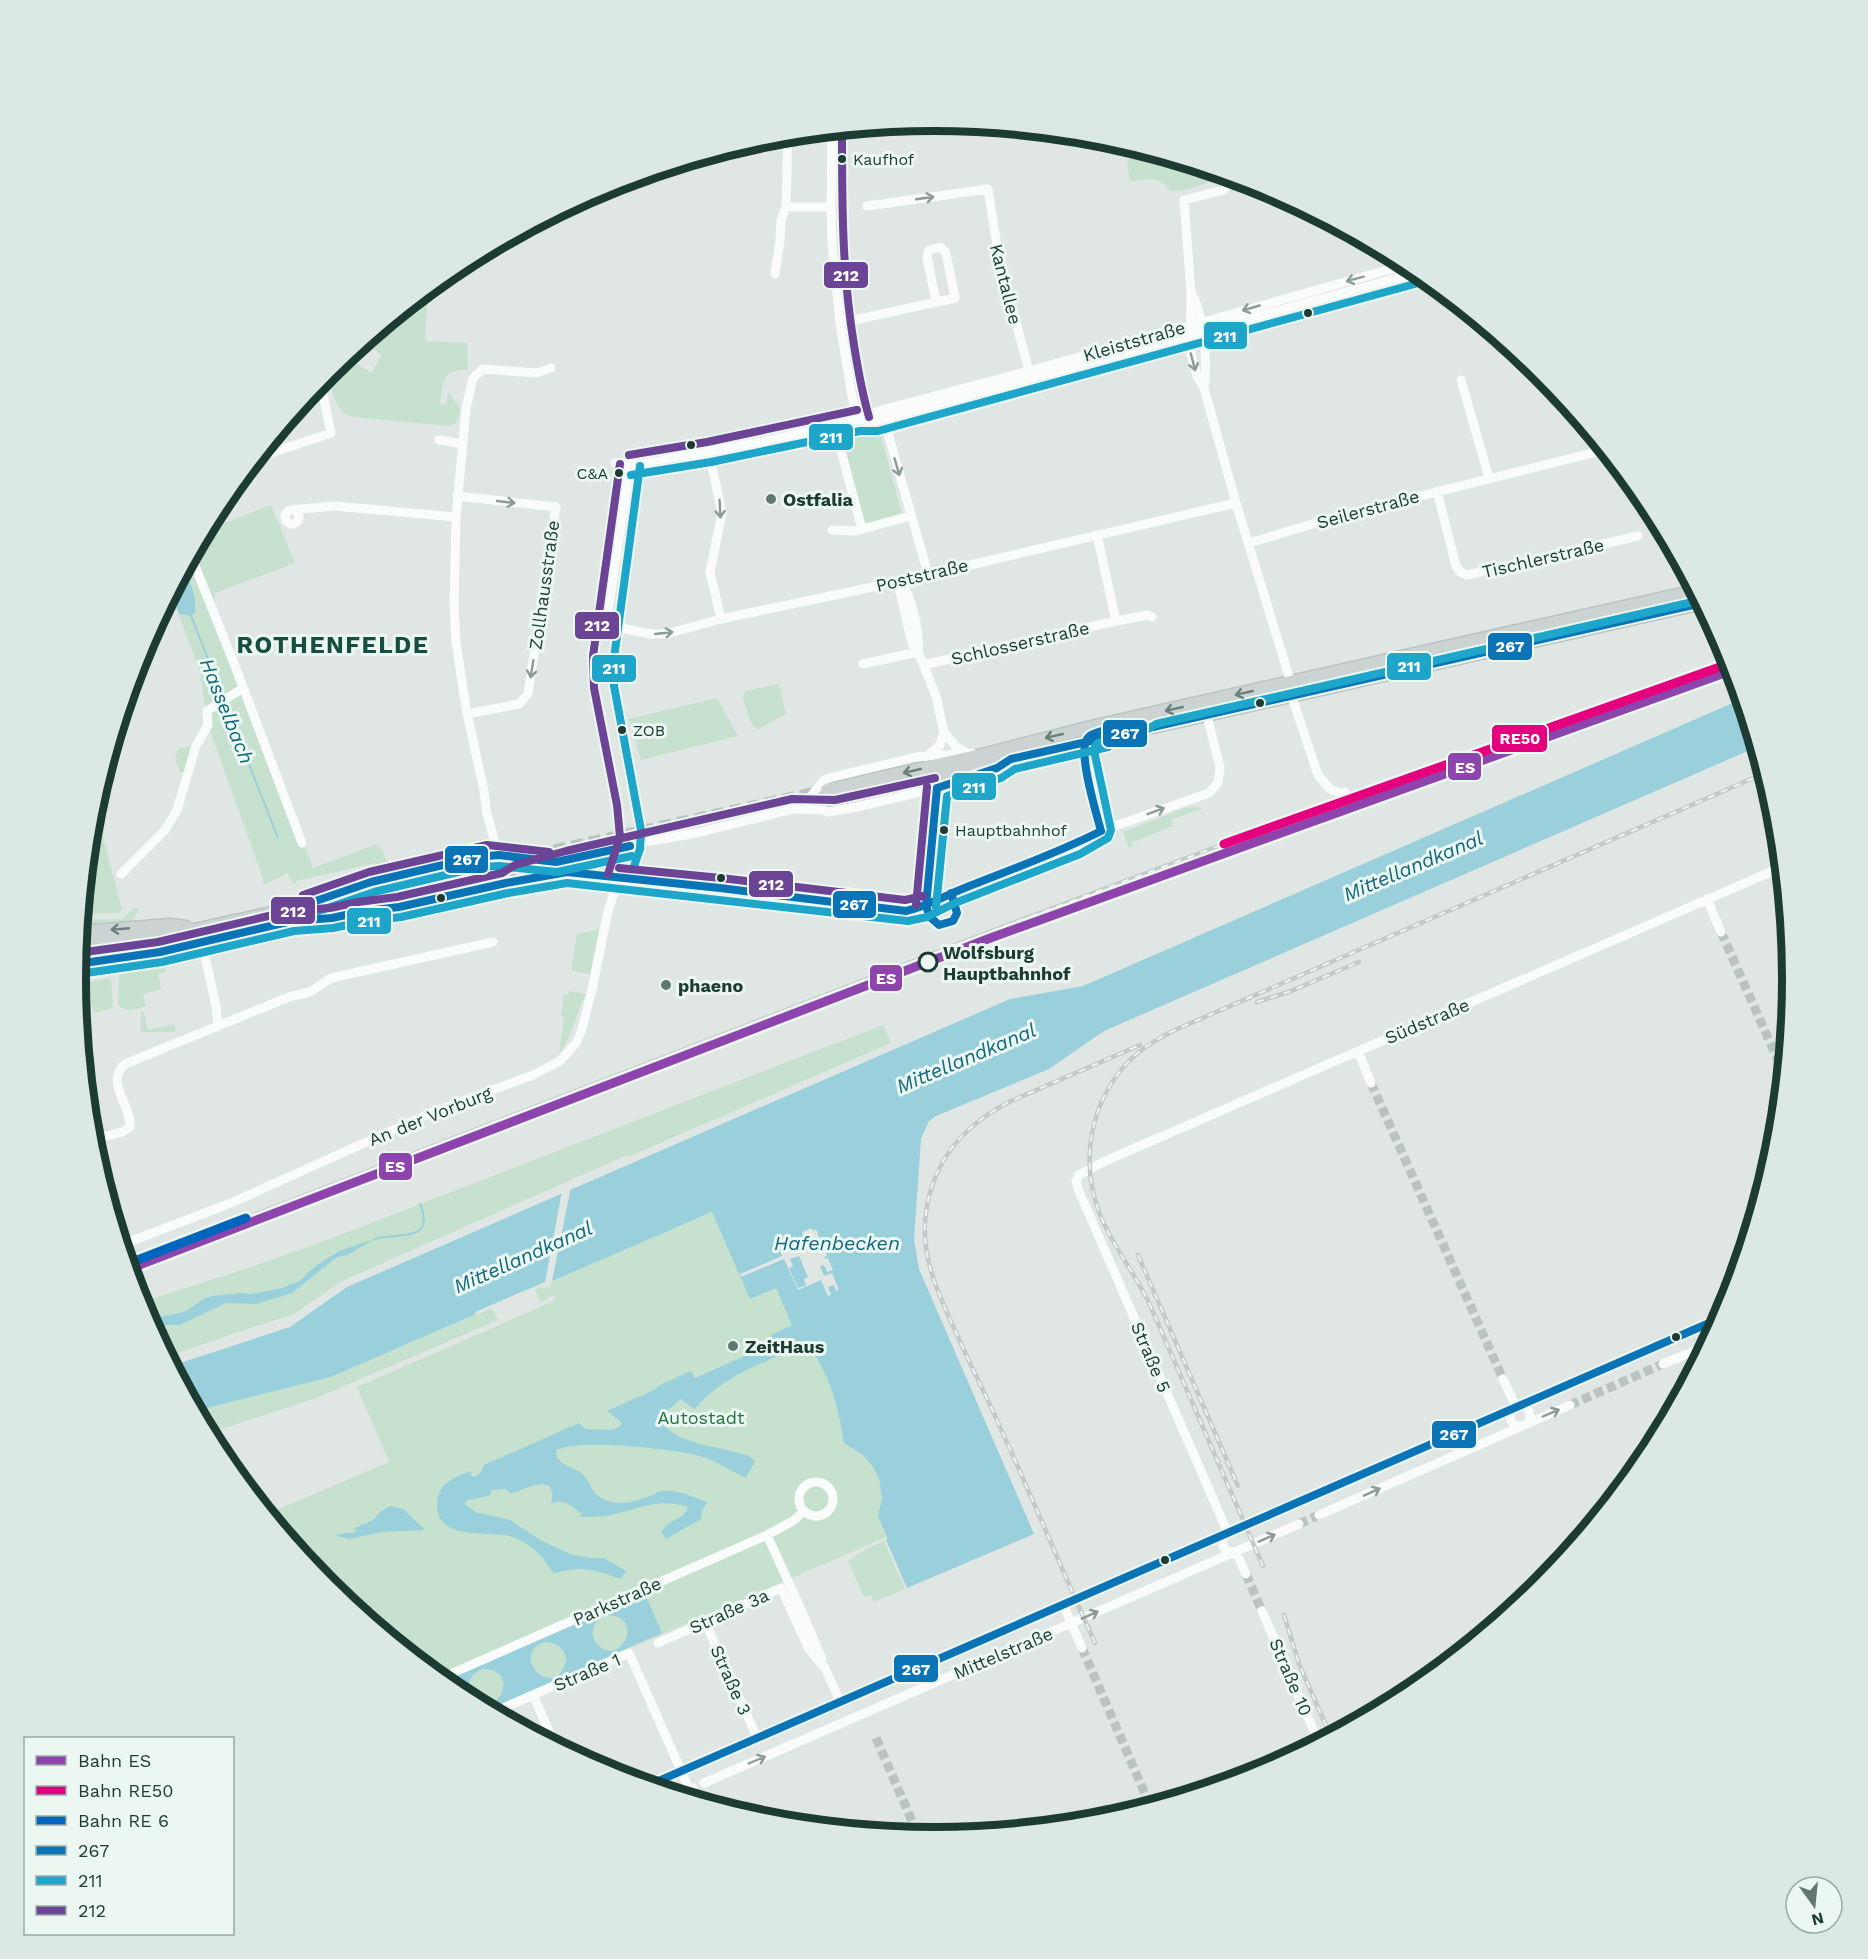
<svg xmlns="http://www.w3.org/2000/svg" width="1868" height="1959" font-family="'Work Sans',sans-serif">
  <rect width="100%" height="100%" fill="#e0e6e3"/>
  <path fill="#c6e2cf" d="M1139 148 1227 175 1228 177 1184 190 1171 191C1157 175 1150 178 1130 182L1127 160Z
    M422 293H427L425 341 467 343 468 370C442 368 443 383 440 404L446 405 448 392 460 408C459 417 459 424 448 426L353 417C332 410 333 390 328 371L350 353 357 364 372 373 381 355 372 348 367 339Z
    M879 429 902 513 864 524 841 440Z
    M271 505 295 563 215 593 213 612 313 868 377 844 381 848 390 870 379 874 376 863 296 881V883L293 884 288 873 263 885V878L208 725 200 672 171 594 204 531Z
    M1446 651 1455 652 1457 654 1289 693 1294 685Z
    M779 684 786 714 757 730 749 719 742 695 745 694 744 691Z
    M717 698 738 736 641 760 629 719Z
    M196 746 187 774 180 772 175 758 179 748Z
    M94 802 122 910 120 913 81 914 92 812Z
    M1187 807 1204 808 1171 820 1173 826 1131 843 1132 847 1129 848 1123 832Z
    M607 857 612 859 614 864 612 872C600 872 591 873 585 862Z
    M136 907 139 910 132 921 127 924 80 929 81 920 122 919Z
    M599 929 590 974 571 971 577 934Z
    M165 965 166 972 158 974 161 989 143 994 146 1006C136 1009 126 1014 118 1004L119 975Z
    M111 978 113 1008 95 1013 92 1006 79 1010 81 1017H79L76 984Z
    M569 991 586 994C575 1014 573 1035 559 1054L564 1017 561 1016 564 994 568 995Z
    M141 1012H144L148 1030 174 1024 176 1032H141Z
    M883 1025 891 1043 628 1157 627 1155 623 1157 342 1281 294 1314 235 1333 167 1357 140 1308 139 1303 251 1267 327 1240Z
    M712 1212 900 1254 1028 1533 908 1586 886 1537 488 1710 456 1694 326 1587 267 1514 389 1462 357 1387 554 1301 555 1295 540 1302 535 1289Z
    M492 1308 498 1320 316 1398 207 1434 195 1411 331 1377Z
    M884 1541 905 1589 874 1602 871 1595 864 1597 848 1561 868 1548Z"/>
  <path fill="#99d0db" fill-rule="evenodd" d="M184 577 191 585 195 599V612L191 616 179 614 172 591 179 579Z
    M1742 699 1757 747 1104 1031 1049 1069 936 1116 929 1121 921 1139 914 1239 919 1269 1034 1534 907 1588 886 1540 888 1539 878 1516 882 1498 879 1478 873 1467 863 1455 844 1443C838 1406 832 1383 813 1351L799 1347C763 1363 720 1377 695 1409L680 1399C673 1409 661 1409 662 1424 685 1447 721 1446 749 1456L755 1461 746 1478C730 1471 717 1461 700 1456 676 1449 576 1438 557 1450L556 1455C560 1465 573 1467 581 1473 591 1480 589 1490 601 1498 617 1507 634 1502 650 1496 654 1494 659 1491 663 1491 677 1489 695 1498 708 1502L702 1510 701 1519 666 1539 661 1532C664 1530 665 1526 668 1524 676 1518 684 1518 688 1507 660 1497 638 1509 611 1515 601 1517 592 1517 583 1517L579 1516 582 1514C572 1507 563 1497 551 1504 559 1471 527 1488 511 1494L506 1489 491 1490 490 1496 467 1500 465 1504 475 1512 510 1520 540 1540 570 1554 590 1558H604L626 1571 621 1579C589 1568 586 1566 553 1573 544 1557 533 1546 516 1538 493 1528 434 1545 437 1501 439 1483 455 1477 470 1471L471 1475 475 1477 481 1472 484 1465 579 1423 585 1429 612 1430 621 1426V1422L607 1411 654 1390 660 1385 691 1371 695 1378 765 1347 763 1343 772 1339 771 1335 792 1325 776 1288 750 1299 712 1212 331 1377 195 1411 171 1366 290 1327 347 1287 1010 999 1083 986Z
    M377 1238 347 1255 337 1257 292 1293 256 1304 226 1303 180 1325H160L151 1328 146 1319 180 1313 188 1310 203 1299 212 1296 242 1293 252 1294 282 1288 299 1281 317 1265 339 1251Z
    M391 1506 403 1509 425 1530 381 1532 350 1539 335 1536 344 1533H354L356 1531 355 1528 373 1520 381 1511Z
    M645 1594 662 1633 487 1710 456 1694 442 1682ZM607 1615C647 1616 620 1668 598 1645 587 1634 594 1619 607 1615ZM545 1642C558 1642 571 1653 564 1667 550 1698 509 1654 545 1642ZM483 1669C523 1669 496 1722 474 1699 463 1688 470 1673 483 1669Z"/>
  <path fill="#e0e6e3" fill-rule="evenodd" d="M571 1187 551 1286 543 1289V1286L476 1315 475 1312 545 1282 562 1191Z
    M812 1228 813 1231 816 1229 821 1241 818 1242 819 1245 823 1244 827 1256 824 1257 826 1259 828 1258 833 1270 827 1272 824 1265 820 1266 824 1276 832 1273 839 1290 836 1291 834 1285 828 1287 831 1295 828 1296 821 1280 798 1290 784 1259 741 1277 740 1274 782 1256 779 1247 798 1239 801 1244 806 1242 802 1232ZM799 1256 808 1277 804 1279 806 1285 798 1288 789 1268 793 1266 790 1259Z"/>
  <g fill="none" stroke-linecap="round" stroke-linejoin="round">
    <path stroke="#99d0db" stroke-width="2" d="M190 613 223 697
      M225 703 278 838
      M375 1239C399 1232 436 1243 420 1204"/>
    <path stroke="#b9c4c0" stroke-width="9" stroke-dasharray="9 4.5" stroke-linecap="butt" d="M1721 932 1784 1074
      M1371 1083 1503 1379
      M1562 1387 1655 1346
      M1570 1405 1663 1364
      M1290 1505 1310 1496
      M1299 1524 1319 1515
      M1246 1574 1262 1611
      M1082 1648 1149 1803
      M876 1738 919 1837"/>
    <path stroke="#b9c4c0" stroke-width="12" stroke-dasharray="12 6" stroke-linecap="butt" d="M795 808 829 800
      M484 866 827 790
      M486 876 555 861"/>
    <defs>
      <path id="major" d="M827 790 990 753 1091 727 1695 591
        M829 800 1702 603
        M80 932 170 925 186 927
        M78 944 133 940 199 929 484 866
        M77 964 160 952 486 876"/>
    </defs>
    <use href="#major" stroke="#bac4c0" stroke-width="15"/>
    <path stroke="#fafbfb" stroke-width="9" d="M832 131 831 207 832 245 840 323 852 397 859 420
      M1230 180 1224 190 1184 200 1191 292 1190 350 1197 376 1204 388 1236 503 1291 683 1274 700
      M867 206 988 189 999 259 1030 375
      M786 207H831
      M775 274 780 241 781 220 786 207 788 135
      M1191 292C1204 316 1208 361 1204 388
      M840 323 955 298 946 253 941 247 929 250 927 257 936 302
      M1461 380 1489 478
      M884 419 928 574
      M862 420 875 421 1419 272
      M837 436 862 529
      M439 440 463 444
      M709 452 722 513 710 572 721 619
      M256 458 331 433 320 380
      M615 463 643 464 771 440 859 420 878 411 1029 371 1409 264
      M630 465 606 625 650 634H666L721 619 901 581 1236 503
      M1437 491 1456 566 1460 572 1467 575 1638 536
      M457 496 556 507 528 694 519 704 467 714
      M285 517a7 7 0 1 1 14 0a7 7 0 1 1-14 0Z
      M292 510 334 506 456 517
      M832 530 855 531 911 516
      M1097 535 1116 621
      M1249 543 1336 517 1605 450
      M191 556 235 666 302 843
      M901 581 900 592 912 643 918 652 936 696 944 732 955 746 967 753
      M901 581C912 598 920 632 918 652
      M863 664 918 652
      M923 665 1116 621 1148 615 1152 617
      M1292 697 1318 775 1330 789 1339 793 1345 792
      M927 756 940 745 944 732
      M795 809 810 797 824 780 829 778 916 757 972 753
      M1101 831 1084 756 1085 742 1092 734 1138 723 1147 717
      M530 873 568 861 650 841 697 833 794 809 823 810 828 812 857 807 937 788 1002 765
      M121 874 165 830 177 810 196 746 208 725 207 711 243 688
      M506 883 487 814 484 791 466 708 456 642 454 604 456 517 466 409 472 381 476 375 483 369 536 373 551 368
      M342 893 371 882 489 855 557 862
      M1707 899 1721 932
      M926 906 937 788
      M348 914 399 907 506 883 567 872 720 888 831 903 906 911 923 907 951 893 1076 844 1101 831 1209 793 1218 783 1220 767 1207 716 1197 703
      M202 943 216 1006 218 1027
      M1358 1051 1371 1083
      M91 1140 122 1132 130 1127C132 1106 104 1082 125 1064L289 997 310 992 331 978 493 942
      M121 1245 231 1203 433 1112 533 1075 560 1061 576 1043 581 1032 592 990 608 911 630 846
      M1655 1346 1723 1317
      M1663 1364 1708 1345
      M1503 1379 1516 1407
      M1510 1416a10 10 0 1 1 20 0a10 10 0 1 1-20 0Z
      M799 1499a17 17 0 1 1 34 0a17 17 0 1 1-34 0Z
      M1310 1496 1562 1387
      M1319 1515 1570 1405
      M1228 1533 1078 1189 1076 1181 1079 1175 1103 1162 1782 867
      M1228 1533 1223 1537V1546L1227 1551 1235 1552
      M767 1535 799 1605 822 1659
      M1236 1552 1246 1574
      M1063 1604 1082 1648
      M1262 1611 1319 1743
      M705 1622 757 1737
      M658 1643 781 1588 809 1649 825 1668 840 1701
      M439 1679 767 1535 793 1521 804 1511
      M533 1695 556 1747
      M492 1713 629 1653 694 1800
      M696 1764 1290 1505
      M704 1783 1299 1524
      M646 1786 685 1769
      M677 1795 693 1788
      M1149 1803 1151 1807"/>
    <use href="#major" stroke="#cbd4d2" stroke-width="12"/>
    <defs>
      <path id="rail" d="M1257 1002 1291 991 1359 962
        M246 1218 989 932 1224 844
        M1138 1255 1238 1486
        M1263 1566 1150 1305C1136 1275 1114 1248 1101 1217 1079 1164 1089 1102 1130 1060 1143 1047 1159 1038 1175 1030L1765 773
        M1284 1615 1299 1664 1331 1737
        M1095 1643C1064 1575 1036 1506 1005 1438 990 1404 973 1370 957 1335 942 1301 922 1262 925 1223 929 1166 959 1128 1009 1102L1140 1045
        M1160 1798 1163 1803"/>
    </defs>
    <use href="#rail" stroke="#c5c9c8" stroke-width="4.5"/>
    <use href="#rail" stroke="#ecf7f2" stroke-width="2" stroke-dasharray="7" stroke-linecap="butt"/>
    <defs>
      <path id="bus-1" d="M937 788 997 768 1011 759 1702 603
        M937 788 926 906 930 917 939 925 953 921 957 913 951 893
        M1101 831C1096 812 1079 757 1086 741 1089 734 1096 733 1102 731
        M307 904 371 882 477 857 499 855 556 862 630 846
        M77 964 160 952 292 921 332 918 359 912 399 907 506 883 567 872 720 888 906 911C928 906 946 895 967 887 1012 869 1058 853 1101 831
        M647 1786 1723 1317"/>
      <path id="bus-2" d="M631 475 711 462 860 431H878L1422 282
        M633 869 640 849 641 830 614 686V658L640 466
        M936 907 947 796 1001 778 1015 769 1108 747
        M310 914 374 892 479 867 499 866 557 872 632 856
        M79 974 162 962 294 931 333 928 361 922 401 917 508 893 567 883 908 921 927 917 955 903 1080 854 1108 838 1111 830 1095 755V746L1098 743 1142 733 1156 724 1697 601"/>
      <path id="bus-3" d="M842 131C842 204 842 273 854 345 858 370 862 393 869 417
        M629 455 707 442 857 410
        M619 868 721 878 905 900 923 896
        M608 874 620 837 617 805 594 688 593 656 620 464
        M303 895 369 872 487 845 549 852
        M916 905 927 787
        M78 953 158 942 290 911 330 908 358 902 397 897 502 873 515 865 566 851 792 799 835 800 935 778"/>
    </defs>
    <use href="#bus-1" stroke="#ecf7f2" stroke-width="12"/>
    <use href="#bus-2" stroke="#ecf7f2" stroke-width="12"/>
    <use href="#bus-3" stroke="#ecf7f2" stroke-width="12"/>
    <use href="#bus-1" stroke="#0b74b7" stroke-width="8"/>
    <use href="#bus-2" stroke="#1ea6ca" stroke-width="8"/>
    <use href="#bus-3" stroke="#6c4495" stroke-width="8"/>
    <defs>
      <path id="rail-1" d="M129 1269 993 937 1733 670"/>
      <path id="rail-2" d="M1224 844 1731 663"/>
      <path id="rail-3" d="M127 1264 246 1218"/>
    </defs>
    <use href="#rail-1" stroke="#ecf7f2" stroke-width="14"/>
    <use href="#rail-2" stroke="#ecf7f2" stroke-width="14"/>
    <use href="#rail-3" stroke="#ecf7f2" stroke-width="14"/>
    <use href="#rail-1" stroke="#8e44ad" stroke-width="9"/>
    <use href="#rail-2" stroke="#e5007d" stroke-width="9"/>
    <use href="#rail-3" stroke="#0065bd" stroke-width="9"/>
  </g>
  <defs><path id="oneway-shaft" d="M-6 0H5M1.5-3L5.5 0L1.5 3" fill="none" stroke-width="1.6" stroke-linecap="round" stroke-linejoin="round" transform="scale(1.5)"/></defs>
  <g stroke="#8b9b97">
    <use href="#oneway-shaft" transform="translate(925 198) rotate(-8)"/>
    <use href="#oneway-shaft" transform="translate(1355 279) rotate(165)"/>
    <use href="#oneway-shaft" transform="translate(1251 308) rotate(164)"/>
    <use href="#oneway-shaft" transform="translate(1193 362) rotate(75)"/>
    <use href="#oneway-shaft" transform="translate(897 467) rotate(74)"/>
    <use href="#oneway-shaft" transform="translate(506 502) rotate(6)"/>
    <use href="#oneway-shaft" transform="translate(720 509) rotate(87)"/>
    <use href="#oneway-shaft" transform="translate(664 633) rotate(-6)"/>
    <use href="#oneway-shaft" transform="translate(532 669) rotate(99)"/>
    <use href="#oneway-shaft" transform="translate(1156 811) rotate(-21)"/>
    <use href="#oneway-shaft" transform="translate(1551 1413) rotate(-23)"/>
    <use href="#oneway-shaft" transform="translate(1372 1492) rotate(-24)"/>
    <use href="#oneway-shaft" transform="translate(1267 1538) rotate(-24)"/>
    <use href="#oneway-shaft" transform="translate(1090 1615) rotate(-24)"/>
    <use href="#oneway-shaft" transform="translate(757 1760) rotate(-23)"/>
  </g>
  <g stroke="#6b807b">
    <use href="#oneway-shaft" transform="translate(1244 693) rotate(167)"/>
    <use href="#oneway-shaft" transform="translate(1174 709) rotate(167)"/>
    <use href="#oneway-shaft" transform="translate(1054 736) rotate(167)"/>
    <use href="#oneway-shaft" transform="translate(912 771) rotate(167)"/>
    <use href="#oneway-shaft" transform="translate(120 929) rotate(175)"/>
  </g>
  <g fill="#1c3b33" stroke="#ecf7f2" stroke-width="2">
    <circle cx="842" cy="159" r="5"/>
    <circle cx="1308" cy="313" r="5"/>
    <circle cx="691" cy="445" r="5"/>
    <circle cx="619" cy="473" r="5"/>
    <circle cx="1260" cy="703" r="5"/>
    <circle cx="622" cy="730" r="5"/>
    <circle cx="944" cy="830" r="5"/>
    <circle cx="721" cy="878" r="5"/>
    <circle cx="441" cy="898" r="5"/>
    <circle cx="1676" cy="1337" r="5"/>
    <circle cx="1165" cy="1560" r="5"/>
  </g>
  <g fill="#617771" stroke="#ecf7f2" stroke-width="2">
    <circle cx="771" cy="499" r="6"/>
    <circle cx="666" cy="985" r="6"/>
    <circle cx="733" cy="1346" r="6"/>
  </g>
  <circle fill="#ecf7f2" stroke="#1c3b33" stroke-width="3" cx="928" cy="962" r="9"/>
  <g text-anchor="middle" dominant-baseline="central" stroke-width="6" stroke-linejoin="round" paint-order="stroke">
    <g font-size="16" fill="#1c3b33" stroke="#ecf7f2" text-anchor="start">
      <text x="853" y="159">Kaufhof</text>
      <text x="608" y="473" text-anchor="end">C&amp;A</text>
      <text x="633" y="730">ZOB</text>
      <text x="955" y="830">Hauptbahnhof</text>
    </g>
    <g font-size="18" fill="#1c3b33" stroke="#ecf7f2">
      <text transform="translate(1006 284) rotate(76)">Kantallee</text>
      <text transform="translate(1134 341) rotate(-16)">Kleiststraße</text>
      <text transform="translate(1368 509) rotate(-15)">Seilerstraße</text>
      <text transform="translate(1543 558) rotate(-13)">Tischlerstraße</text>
      <text transform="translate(922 575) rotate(-13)">Poststraße</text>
      <text transform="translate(544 585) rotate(-82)">Zollhausstraße</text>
      <text transform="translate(1020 643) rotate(-13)">Schlosserstraße</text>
      <text transform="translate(1427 1021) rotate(-23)">Südstraße</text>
      <text transform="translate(430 1116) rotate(-22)">An der Vorburg</text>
      <text transform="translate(1151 1357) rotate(67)">Straße 5</text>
      <text transform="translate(617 1601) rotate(-24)">Parkstraße</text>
      <text transform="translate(729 1611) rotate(-24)">Straße 3a</text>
      <text transform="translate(1003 1653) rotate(-23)">Mittelstraße</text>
      <text transform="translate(587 1672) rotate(-23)">Straße 1</text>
      <text transform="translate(1291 1677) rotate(67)">Straße 10</text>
      <text transform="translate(731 1680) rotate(66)">Straße 3</text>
    </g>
    <g font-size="18" font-weight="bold" fill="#1c3b33" stroke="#ecf7f2" text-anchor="start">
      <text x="783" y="499">Ostfalia</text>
      <text x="678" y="985">phaeno</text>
      <text x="745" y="1346">ZeitHaus</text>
    </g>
    <g font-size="18" font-weight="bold" fill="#1c3b33" stroke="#ecf7f2" text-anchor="start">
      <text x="943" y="952">Wolfsburg<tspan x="943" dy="21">Hauptbahnhof</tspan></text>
    </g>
    <g font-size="18" fill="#227644" stroke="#ecf7f2">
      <text x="701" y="1417">Autostadt</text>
    </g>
    <g font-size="20" font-style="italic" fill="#10687c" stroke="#ecf7f2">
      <text transform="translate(227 711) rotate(68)">Hasselbach</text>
      <text transform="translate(1413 866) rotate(-23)">Mittellandkanal</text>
      <text transform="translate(966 1058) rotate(-23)">Mittellandkanal</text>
      <text x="837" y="1243">Hafenbecken</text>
      <text transform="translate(523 1257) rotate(-24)">Mittellandkanal</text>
    </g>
    <g font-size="24" font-weight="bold" letter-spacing="1.5" fill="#164e42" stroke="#ecf7f2">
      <text x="333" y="645">ROTHENFELDE</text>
    </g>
  </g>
  <path d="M0 0H1868V1959H0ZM86 979a848 848 0 1 1 1696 0a848 848 0 1 1-1696 0Z" fill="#dbe8e3" fill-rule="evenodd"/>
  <path fill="none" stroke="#1c3b33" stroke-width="8" d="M86 979a848 848 0 1 1 1696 0a848 848 0 1 1-1696 0Z"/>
  <g stroke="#ecf7f2" stroke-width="2">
    <rect x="823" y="261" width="46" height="28" rx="6" fill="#6c4495"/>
    <rect x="1203" y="321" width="45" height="29" rx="6" fill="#1ea6ca"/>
    <rect x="808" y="423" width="46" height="28" rx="6" fill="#1ea6ca"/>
    <rect x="574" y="611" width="46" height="29" rx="6" fill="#6c4495"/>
    <rect x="1487" y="632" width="46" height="29" rx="6" fill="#0b74b7"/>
    <rect x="1386" y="652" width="46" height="29" rx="6" fill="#1ea6ca"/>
    <rect x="591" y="654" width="46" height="29" rx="6" fill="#1ea6ca"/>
    <rect x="1102" y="719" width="46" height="29" rx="6" fill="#0b74b7"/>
    <rect x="1491" y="724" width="57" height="29" rx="6" fill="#e5007d"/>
    <rect x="1447" y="752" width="35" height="29" rx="6" fill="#8e44ad"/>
    <rect x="951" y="772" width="46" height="29" rx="6" fill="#1ea6ca"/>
    <rect x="444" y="845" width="45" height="29" rx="6" fill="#0b74b7"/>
    <rect x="748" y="870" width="46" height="28" rx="6" fill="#6c4495"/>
    <rect x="832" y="890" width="45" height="29" rx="6" fill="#0b74b7"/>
    <rect x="270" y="896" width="46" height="29" rx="6" fill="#6c4495"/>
    <rect x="346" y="907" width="46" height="28" rx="6" fill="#1ea6ca"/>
    <rect x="869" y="964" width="34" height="28" rx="6" fill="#8e44ad"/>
    <rect x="378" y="1152" width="35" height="29" rx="6" fill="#8e44ad"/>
    <rect x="1431" y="1420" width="46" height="29" rx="6" fill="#0b74b7"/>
    <rect x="893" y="1654" width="46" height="29" rx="6" fill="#0b74b7"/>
  </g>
  <g font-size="16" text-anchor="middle" font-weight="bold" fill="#fff">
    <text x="846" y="281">212</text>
    <text x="1225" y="342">211</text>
    <text x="831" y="443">211</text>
    <text x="597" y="631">212</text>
    <text x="1510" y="652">267</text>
    <text x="1409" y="672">211</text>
    <text x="614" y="674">211</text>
    <text x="1125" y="739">267</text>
    <text x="1520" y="744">RE50</text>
    <text x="1465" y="773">ES</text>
    <text x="974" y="793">211</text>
    <text x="467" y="865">267</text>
    <text x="771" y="890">212</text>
    <text x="854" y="910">267</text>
    <text x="293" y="917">212</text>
    <text x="369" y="927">211</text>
    <text x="886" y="984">ES</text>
    <text x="395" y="1172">ES</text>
    <text x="1454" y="1440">267</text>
    <text x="916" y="1675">267</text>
  </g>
  <rect x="24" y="1737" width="210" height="198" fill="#ecf7f2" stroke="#99aca6" stroke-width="1.5"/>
  <rect x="36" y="1756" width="30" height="9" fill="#8e44ad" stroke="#99aca6" stroke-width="1.5"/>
  <text x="78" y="1767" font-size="18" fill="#1c3b33">Bahn ES</text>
  <rect x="36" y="1786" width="30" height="9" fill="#e5007d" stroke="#99aca6" stroke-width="1.5"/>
  <text x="78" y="1797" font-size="18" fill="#1c3b33">Bahn RE50</text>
  <rect x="36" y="1816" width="30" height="9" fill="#0065bd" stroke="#99aca6" stroke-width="1.5"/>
  <text x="78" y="1827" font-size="18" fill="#1c3b33">Bahn RE 6</text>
  <rect x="36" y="1846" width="30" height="9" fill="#0b74b7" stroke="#99aca6" stroke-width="1.5"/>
  <text x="78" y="1857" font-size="18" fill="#1c3b33">267</text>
  <rect x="36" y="1876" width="30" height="9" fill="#1ea6ca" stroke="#99aca6" stroke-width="1.5"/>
  <text x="78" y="1887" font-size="18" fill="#1c3b33">211</text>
  <rect x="36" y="1906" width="30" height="9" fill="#6c4495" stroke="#99aca6" stroke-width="1.5"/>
  <text x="78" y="1917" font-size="18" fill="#1c3b33">212</text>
  <g transform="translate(1814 1905) rotate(165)"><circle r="28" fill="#ecf7f2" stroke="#99aca6" stroke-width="1.5"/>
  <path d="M0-4.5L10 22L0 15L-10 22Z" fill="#617771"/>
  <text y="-9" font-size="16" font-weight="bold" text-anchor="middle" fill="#1c3b33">N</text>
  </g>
</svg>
